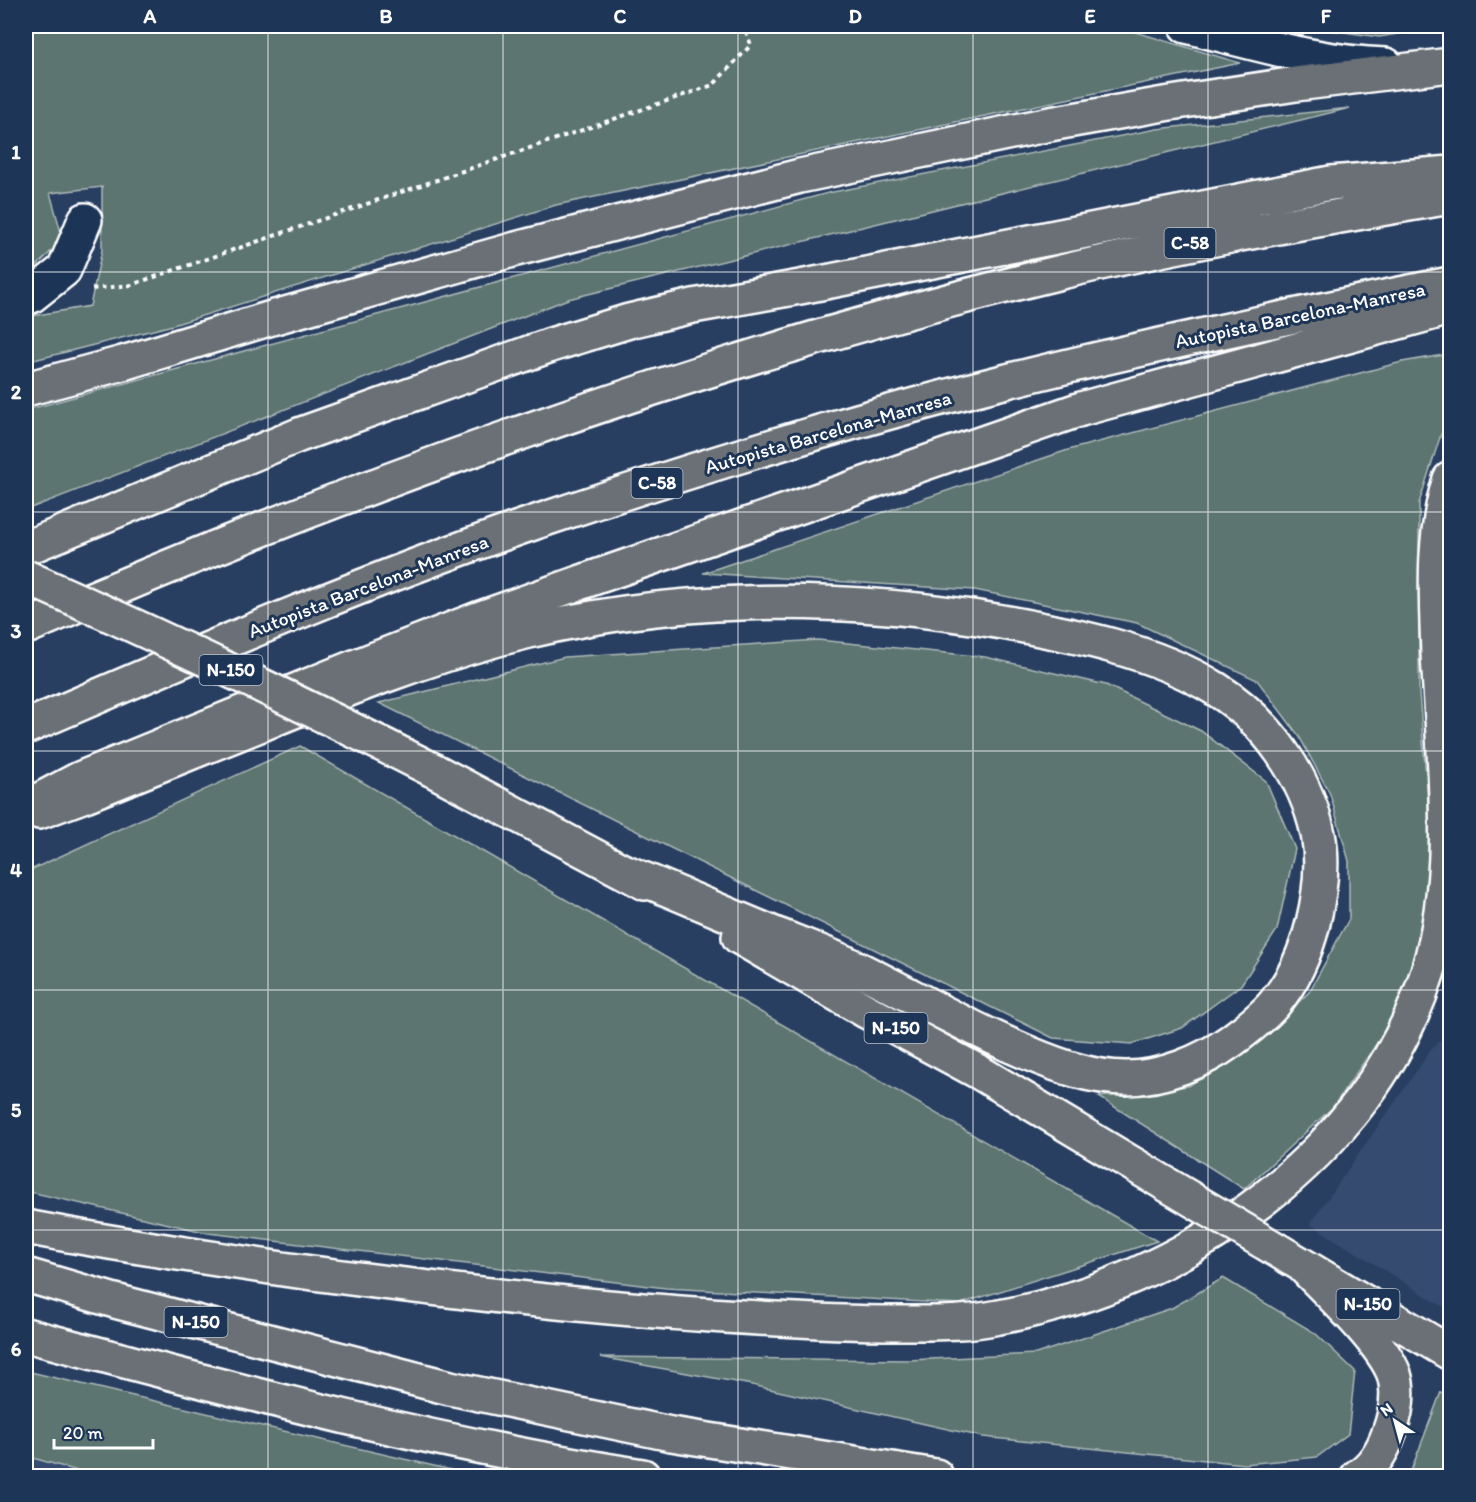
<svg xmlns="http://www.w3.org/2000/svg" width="1476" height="1502" font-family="Itim,sans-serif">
  <rect width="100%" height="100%" fill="#283f62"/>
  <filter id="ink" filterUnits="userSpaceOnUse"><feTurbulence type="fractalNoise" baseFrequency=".0167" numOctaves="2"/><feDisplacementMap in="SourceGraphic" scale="12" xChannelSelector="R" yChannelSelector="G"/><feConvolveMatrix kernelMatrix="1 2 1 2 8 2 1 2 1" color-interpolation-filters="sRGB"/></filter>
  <g filter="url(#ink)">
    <path fill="#354b6f" d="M1450 1030V1311L1310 1224 1431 1050Z
      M26 1456 95 1476H26Z"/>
    <path fill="#5c7470" stroke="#aebab8" stroke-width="1.5" d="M26 26H1115L1240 63 556 205 173 325 26 362V317L90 306 102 250V187L50 193 63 239 26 277Z
      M1302 26H1446L1379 37Z
      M1350 108 568 299 26 510V410L828 193 1157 129Z
      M1450 354V423L1441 434 1419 503V693L1431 837 1422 939 1397 1014 1333 1107 1244 1189 1099 1097 1188 1086 1254 1046 1309 992 1349 919V861L1330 794 1299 736 1257 680 1137 623 975 590 703 573 1068 450 1402 362Z
      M818 640 985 657 1106 685 1201 731 1266 781 1295 849 1277 930 1241 985 1182 1028 1132 1044 1053 1038 379 703 565 657Z
      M300 746 1157 1241 960 1304 666 1288 208 1233 26 1191V872Z
      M1223 1278 1315 1333 1355 1371 1348 1434 1317 1457 1244 1464 983 1437 752 1385 600 1357 909 1360 1036 1354 1172 1308Z
      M26 1371 477 1476H95L26 1456Z
      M1441 1392 1450 1398V1476H1409Z"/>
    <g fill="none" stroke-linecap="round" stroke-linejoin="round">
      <defs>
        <path id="minor" d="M1186 26C1252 42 1318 63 1386 65
          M26 298 31 296 64 270 85 220"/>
        <path id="major" d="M26 389 123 363 275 317 516 249 800 176 1050 124 1164 104 1296 84 1450 65
          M433 770 645 883
          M39 812 85 795C148 770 211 744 274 719 348 689 421 660 498 639 661 594 835 593 1002 622 1074 635 1153 650 1216 689 1266 720 1306 776 1318 834 1324 863 1320 894 1313 923 1306 952 1293 981 1274 1004 1262 1018 1246 1030 1231 1041 1202 1062 1162 1078 1126 1078 1092 1078 1059 1066 1028 1053 965 1027 907 992 846 963 822 952 797 943 772 933 724 913 675 892 626 872
          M739 937 866 1011 977 1071 1166 1184
          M1262 1241 1450 1353
          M1303 1266C1328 1292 1382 1342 1394 1374 1400 1394 1396 1414 1389 1433 1383 1450 1374 1466 1358 1476
          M26 1275 115 1301 450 1388 671 1434 936 1476
          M26 1335C230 1389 434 1444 643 1476"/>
        <path id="highway" d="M26 548 299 435 551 345 629 321 693 306 800 287 1331 183 1450 173
          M26 627C358 483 700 360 1053 274 1184 242 1317 220 1450 197
          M26 727C196 654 366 580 542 520 693 469 847 421 1003 382 1151 345 1300 314 1450 284
          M26 807 79 779 349 669 478 619 593 578 1081 409 1450 308
          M26 1227C113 1244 202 1257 290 1270 430 1289 570 1306 711 1315 773 1319 834 1323 896 1323 931 1323 966 1324 999 1317 1182 1284 1372 1155 1428 971 1459 869 1443 757 1438 653 1436 594 1432 536 1450 479"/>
      </defs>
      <use href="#minor" stroke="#fff" stroke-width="38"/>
      <use href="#major" stroke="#fff" stroke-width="38"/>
      <use href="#highway" stroke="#fff" stroke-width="38"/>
      <path stroke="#fff" stroke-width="4" stroke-dasharray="4.5 4.5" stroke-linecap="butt" d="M92 289 131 285 713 85 751 45 744 26"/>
      <use href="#minor" stroke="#1d3557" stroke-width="33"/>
      <use href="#major" stroke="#6b6f75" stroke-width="33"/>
      <use href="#highway" stroke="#6b6f75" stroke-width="33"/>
      <defs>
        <path id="major-bridge" d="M26 577C163 638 299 702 433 770
          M1166 1184 1262 1241"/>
      </defs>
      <use href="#major-bridge" stroke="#fff" stroke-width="38" stroke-linecap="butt"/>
      <use href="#major-bridge" stroke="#6b6f75" stroke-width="33"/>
    </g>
  </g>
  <path fill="none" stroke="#fff" stroke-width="1.5" stroke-opacity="0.55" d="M268 26V1476M503 26V1476M738 26V1476M973 26V1476M1208 26V1476M26 272H1450M26 512H1450M26 751H1450M26 990H1450M26 1230H1450"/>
  <g text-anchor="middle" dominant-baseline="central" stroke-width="6" stroke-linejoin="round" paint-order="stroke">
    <g fill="#1d3557" stroke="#bbc2cd" stroke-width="1.5">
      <rect x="1164.5" y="228" width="51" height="30" rx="4.5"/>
      <rect x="631.5" y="468" width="51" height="30" rx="4.5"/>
      <rect x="199.5" y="655" width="63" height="30" rx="4.5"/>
      <rect x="864.5" y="1013" width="63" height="30" rx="4.5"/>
      <rect x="1336.5" y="1289" width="63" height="30" rx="4.5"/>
      <rect x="164.5" y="1307" width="63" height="30" rx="4.5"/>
    </g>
    <g font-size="18" font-weight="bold" fill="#fff">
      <text x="1190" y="243">C-58</text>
      <text x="657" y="483">C-58</text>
      <text x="231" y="670">N-150</text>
      <text x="896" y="1028">N-150</text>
      <text x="1368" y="1304">N-150</text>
      <text x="196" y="1322">N-150</text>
    </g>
    <g font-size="20" fill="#fff" stroke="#1d3557">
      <text transform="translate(1300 315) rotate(-12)">Autopista Barcelona-Manresa</text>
      <text transform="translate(828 432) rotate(-16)">Autopista Barcelona-Manresa</text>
      <text transform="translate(368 586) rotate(-21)">Autopista Barcelona-Manresa</text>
    </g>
  </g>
  <rect width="1476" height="1502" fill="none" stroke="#1d3557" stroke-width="66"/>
  <g transform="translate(1395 1421) rotate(324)" stroke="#1d3557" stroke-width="4.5" paint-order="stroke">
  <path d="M0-4.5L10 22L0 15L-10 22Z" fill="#ffffff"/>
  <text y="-9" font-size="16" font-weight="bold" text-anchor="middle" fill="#ffffff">N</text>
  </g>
  <path d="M54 1439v9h99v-9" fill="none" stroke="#ffffff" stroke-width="3"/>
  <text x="63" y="1439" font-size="18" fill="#ffffff" stroke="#1d3557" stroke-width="4.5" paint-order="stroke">20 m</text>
  <rect x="33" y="33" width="1410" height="1436" fill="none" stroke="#fff" stroke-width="2"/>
  <g font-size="20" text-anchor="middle" font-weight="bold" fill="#fff">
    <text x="150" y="23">A</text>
    <text x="386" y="23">B</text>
    <text x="620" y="23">C</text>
    <text x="855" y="23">D</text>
    <text x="1090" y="23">E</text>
    <text x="1326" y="23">F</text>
    <text x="16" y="159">1</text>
    <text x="16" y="399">2</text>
    <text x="16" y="638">3</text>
    <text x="16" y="877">4</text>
    <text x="16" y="1117">5</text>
    <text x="16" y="1356">6</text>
  </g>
</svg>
